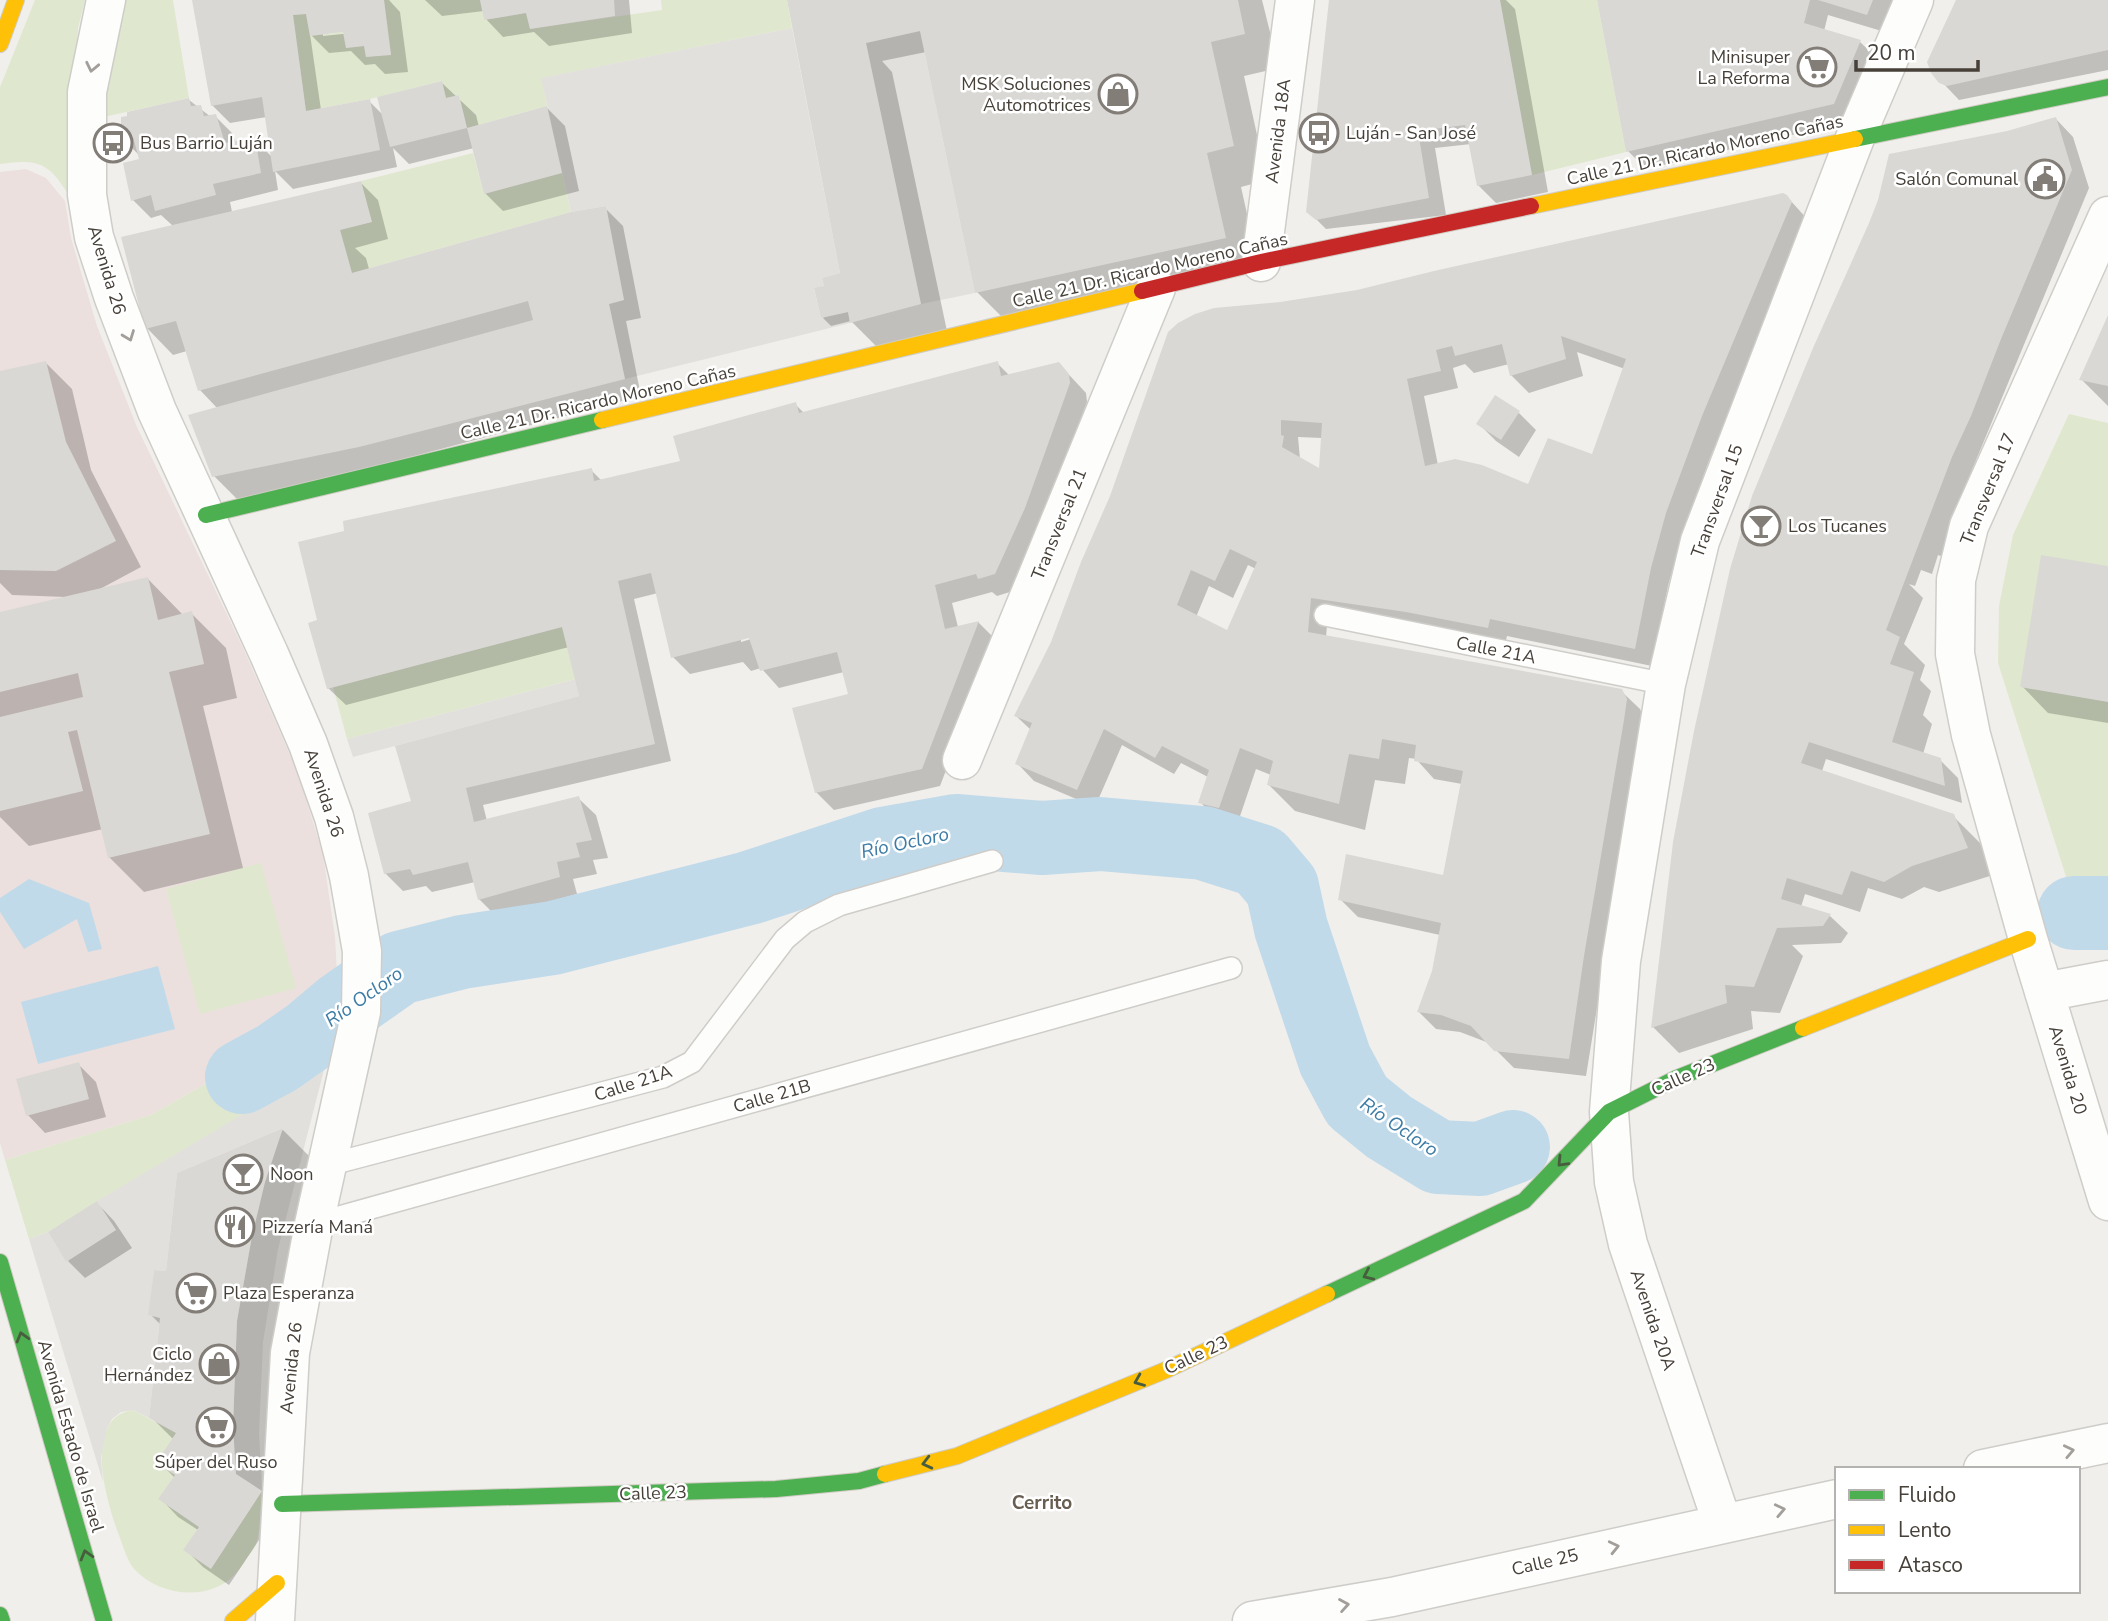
<svg xmlns="http://www.w3.org/2000/svg" width="2108" height="1621" font-family="'Nunito Sans',sans-serif">
  <rect width="100%" height="100%" fill="#f1efeb"/>
  <path fill="#ebe0dd" d="M26 169 46 178 65 201 71 238 97 326 137 427 244 650 297 771 323 854 335 937 338 994 277 1043 151 1115 5 1160 0 1143V172Z"/>
  <path fill="#dfe8ce" d="M35 0H85L78 28 71 199C50 164 41 158 0 164V87Z
    M115 0H173L189 98 104 117Z
    M384 0H480L484 20 526 13 530 29 662 10 661 0H787L792 28 542 78 547 106 467 128 459 95 446 98 442 81 370 99 306 111 293 15 306 14 310 36 343 32 346 48 364 46 366 57 391 54Z
    M1500 0H1597L1626 152 1532 175Z
    M473 153 484 194 562 173 571 212 352 273 340 230 371 222 361 181Z
    M2069 414 2108 423V892L2069 886 1998 663 1999 606 2013 535Z
    M562 627 576 679 347 739 333 687Z
    M261 863 296 988 200 1014 166 889Z
    M338 994 335 1027 307 1076 48 1232 29 1239 5 1160 151 1115 277 1043Z
    M133 1410 176 1433 157 1463 175 1475 159 1499 199 1527 184 1550 211 1568 262 1491C260 1507 261 1529 256 1544 254 1549 250 1554 247 1558 240 1570 231 1581 217 1587 190 1599 154 1591 134 1569 126 1559 122 1542 117 1530 106 1498 82 1418 133 1410Z"/>
  <path fill="#e2e0dc" d="M792 28 840 273 822 278 824 286 814 289 821 318 848 312 850 323 625 379 609 304 624 300 606 206 571 212 541 78Z
    M920 31 975 293 921 304 866 43Z
    M576 679 579 696 395 746 353 757 347 739Z
    M335 1027 278 1249 263 1342 259 1433 262 1491 236 1474 233 1427 237 1321 252 1236 265 1182 283 1128 177 1173 166 1271 154 1270 149 1315 160 1318 149 1418 133 1410 121 1412 112 1419 107 1428 101 1457 103 1482 29 1239 48 1232 66 1262 116 1230 97 1201 307 1076Z"/>
  <path fill="#c1daea" d="M29 879 89 903 102 949 88 952 77 919 24 949 0 912V898Z
    M158 966 175 1029 38 1064 21 1002Z"/>
  <path fill="#0003" fill-rule="evenodd" d="M194 0H389L400 12 408 72 385 74 375 64 365 65 351 51 329 53 310 34 321 110 369 101 384 116 442 83 476 115 479 127 547 108 565 126 579 191 503 211 485 193 474 148 409 164 393 148 397 167 293 189 275 171 278 190 230 202 232 212 361 183 378 200 388 239 355 248 366 258 369 269 605 208 623 226 641 318 626 321 641 396 240 502 214 476 218 409 200 390 187 351 173 355 147 328 173 226 161 215 151 218 133 200 141 161 139 155 123 139 189 100 211 117 215 116 233 134 236 143 254 139 273 158 267 117 230 123 212 105ZM352 29V33L323 36V33Z
    M425 0H629L632 33 549 46 534 32 503 37 486 19 484 11 442 16Z
    M790 0H1262L1279 68 1244 76 1267 180 1241 187 1260 272 1003 318 977 292 926 52 882 61 892 72 947 331 878 348 851 321 831 326 823 318 843 279Z
    M1331 0H1506L1515 9 1548 192 1496 203 1478 185 1471 144 1435 148 1446 215 1326 229 1308 211Z
    M1599 0H1898L1885 32 1828 15 1824 31 1860 42 1878 59 1852 121 1646 169 1628 151Z
    M1958 0H2108V70L1959 100 1941 81Z
    M2056 119 2073 137 2089 188 1957 506 1949 559 1938 555 1932 574 1921 570 1915 586 1909 584 1923 598 1904 644 1925 665 1920 680 1931 691 1923 715 1932 724 1923 754 1940 760 1958 778 1962 803 1826 759 1822 771 1953 816 1980 843 1993 875 1939 892 1924 887 1902 899 1868 888 1860 912 1805 894 1801 907 1830 916 1848 933 1841 943 1792 945 1803 956 1780 1013 1751 1011 1753 1029 1679 1053 1653 1027 2008 133Z
    M1790 200 1809 221 1710 458 1683 532 1668 586 1652 666 1507 636 1505 644 1328 614 1326 637 1621 691 1640 709 1644 718 1586 1076 1514 1068 1489 1043 1460 1032 1436 1029 1419 1012 1434 971 1440 935 1358 917 1340 899 1445 877 1462 784 1434 779 1416 759 1409 758 1405 784 1375 780 1365 830 1295 811 1269 785 1271 775 1256 769 1237 825 1218 820 1200 802 1208 777 1181 763 1174 774 1122 745 1095 807 1034 781 1017 763 1031 730 1016 716 1280 304 1357 292ZM1577 352 1625 369 1593 456 1529 486 1438 465 1424 396 1458 388 1453 368 1465 364 1474 373 1509 364 1511 375 1529 393 1583 376ZM1298 437 1322 438 1321 470 1300 459ZM1248 565 1256 569 1228 632 1196 617 1209 586 1233 598Z
    M2108 320V406L2081 379Z
    M46 363 72 389 91 470 141 567 100 589 148 579 183 615 191 613 226 648 237 698 203 706 243 868 144 892 109 857 103 829 29 846 0 817V613L66 597 12 595 0 583V373Z
    M997 363 1010 376 1059 364 1086 393 1087 402 1042 526 1013 591 997 596 992 592 952 603 958 627 978 622 996 640 940 786 834 810 816 792 850 695 844 672 779 688 761 668 751 671 743 662 690 674 673 657 658 593 634 599 671 761 483 805 487 821 578 798 596 815 608 858 593 860 597 874 573 879 577 894 497 917 479 899 475 882 432 892 426 886 403 891 385 873 414 803 581 697 569 647 346 705 328 688 319 621 591 470 602 481 681 462 795 404 804 413ZM751 636V639L741 642V639Z
    M1519 413 1536 430 1519 457 1496 441 1478 423Z
    M2108 568V723L2048 713 2022 686Z
    M78 1064 96 1082 106 1117 45 1133 28 1115Z
    M283 1130 317 1164 279 1510 229 1585 203 1567 186 1550 198 1530 178 1517 161 1499 175 1478 159 1462 174 1440 151 1417 161 1325 150 1314 168 1273 179 1174Z
    M97 1203 114 1221 132 1248 85 1278 68 1261Z"/>
  <g fill="none" stroke-linecap="round" stroke-linejoin="round">
    <path stroke="#c1daea" stroke-width="74" d="M2074 913H2108
      M242 1077 277 1058 310 1035 342 1008 399 968 462 952 553 938 749 888 883 844 956 831 1042 838 1100 834 1203 843 1260 861 1282 887 1291 928 1335 1060 1357 1101 1389 1127 1438 1157 1480 1159 1513 1147"/>
  </g>
  <path fill="#dad8d4" fill-rule="evenodd" d="M192 0H384L391 55 366 57 364 46 346 48 343 32 310 36 306 14 293 15 306 111 370 99 380 150 273 172 262 97 211 106Z
    M480 0H614L615 16 530 29 526 13 484 20Z
    M787 0H1238L1245 34 1211 42 1234 146 1207 153 1226 238 975 293 920 31 866 43 921 304 850 323 848 312 821 318 814 288 824 286 822 278 840 273Z
    M1329 0H1500L1532 175 1477 186 1465 125 1418 131 1429 198 1316 220 1306 212Z
    M1597 0H1810L1804 23 1861 40 1834 104 1626 152Z
    M1818 0H1873L1867 15Z
    M1956 0H2108V50L1947 86 1939 83 1931 73 1927 62Z
    M442 81 446 98 459 95 467 128 390 147 377 97Z
    M189 98 191 106 201 105 204 116 216 114 225 143 255 137 261 173 213 184 216 195 155 211 151 195 131 201 123 163 139 159 133 137 121 140V117L127 116V112Z
    M547 106 562 173 484 194 467 128Z
    M2056 117 2072 170 2001 339 1971 416 1952 457 1886 630 1900 637 1890 664 1914 672 1892 742 1941 758 1945 786 1809 742 1801 763 1954 814 1968 848 1912 866 1884 882 1851 871 1842 895 1787 878 1781 899 1831 914 1823 926 1777 928 1754 987 1725 985 1727 1003 1651 1028 1673 842 1694 731 1730 569 1752 496 1813 348 1869 223 1878 200 1889 154 2007 131Z
    M361 181 372 222 340 230 352 273 571 212 606 206 624 300 609 304 625 379 359 447 212 477 188 415 533 320 528 301 198 391 176 321 145 329 121 237Z
    M1783 193 1787 195 1792 202 1702 416 1666 513 1651 568 1635 649 1490 619 1488 628 1406 612 1311 598 1308 632 1622 689 1627 699 1624 720 1584 956 1569 1059 1494 1051 1471 1026 1441 1015 1417 1012 1432 971 1441 923 1338 900 1346 854 1443 875 1463 771 1414 761 1416 745 1382 739 1379 759 1349 754 1339 804 1267 785 1273 761 1240 748 1219 808 1198 803 1209 770 1162 746 1155 758 1104 729 1077 790 1015 764 1032 723 1014 716 1051 642 1081 562 1110 496 1168 332 1178 323 1195 314 1214 308 1280 302 1357 290 1434 271ZM1561 336 1626 359 1592 454 1548 438 1528 484 1482 465 1455 459 1425 466 1407 379 1441 371 1436 350 1452 346 1455 356 1502 344 1510 376 1566 359ZM1281 420 1322 423 1319 468 1282 447 1284 436 1281 435ZM1230 549 1257 562 1227 630 1177 605 1191 570 1215 581Z
    M2108 315V386L2079 380Z
    M46 361 66 442 116 541 56 571 0 570V371Z
    M998 361 1001 376 1059 362 1069 374 1070 383 1025 508 995 574 978 579 976 574 935 585 945 629 979 621 922 769 815 793 792 708 848 694 837 652 760 671 749 638 671 658 651 573 618 581 655 744 466 788 474 822 579 796 592 840 576 843 580 857 557 862 560 877 478 900 468 862 413 875 410 869 384 874 368 813 411 801 395 746 579 696 562 627 327 689 308 623 317 620 298 542 344 531 343 521 441 500 592 468 594 481 680 461 673 436 796 402 799 413Z
    M1495 395 1520 411 1501 440 1476 424Z
    M2041 555 2108 566V702L2020 687Z
    M148 577 158 620 192 611 204 664 169 672 210 834 108 858 77 730 68 732 83 791 0 811V717L83 697 78 673 0 692V612Z
    M79 1062 89 1099 26 1116 16 1079Z
    M283 1128 265 1182 252 1236 237 1321 233 1427 236 1474 262 1491 211 1569 183 1550 199 1527 158 1499 175 1475 156 1463 176 1433 149 1418 160 1318 148 1315 154 1270 166 1271 177 1173Z
    M97 1201 116 1230 66 1262 48 1232Z"/>
  <g fill="none" stroke-linecap="round" stroke-linejoin="round">
    <defs>
      <path id="lane" d="M1325 615 1666 684
        M328 1165 663 1077 692 1062 785 939 805 922 839 905 992 861
        M314 1224 1231 968"/>
      <path id="street" d="M106 0 87 92V195L94 237 114 298 157 411 269 654 308 744 334 817 349 876 362 951 361 1012 314 1224 290 1353 275 1621
        M2108 216 1969 526 1956 580 1955 654 1971 735 2028 939 2108 1201
        M1261 262 1295 0
        M962 760 1156 288
        M2044 992 2108 980
        M1983 1469 2108 1443
        M1722 1522 1628 1244 1614 1182 1609 1112 1621 961 1666 684 1700 541 1855 138 1914 0
        M1252 1621 1392 1597 1837 1499"/>
      <path id="fast" d="M1855 139 2108 87
        M206 515 602 420
        M0 1262 104 1621
        M1327 1294 1524 1201 1609 1112 1677 1078 1803 1028
        M282 1504 776 1489 859 1481 885 1474
        M0 1615 2 1621"/>
      <path id="slow" d="M0 44 16 0
        M1531 206 1855 139
        M602 420 1142 291
        M1803 1028 2028 939
        M885 1474 957 1456 1166 1370 1327 1294
        M233 1621 277 1583"/>
      <path id="jam" d="M1142 291 1261 262 1531 206"/>
    </defs>
    <use href="#lane" stroke="#cfcdc9" stroke-width="24"/>
    <use href="#street" stroke="#cfcdc9" stroke-width="41"/>
    <use href="#fast" stroke="#cfcbc3" stroke-width="18"/>
    <use href="#slow" stroke="#cfcbc3" stroke-width="18"/>
    <use href="#jam" stroke="#cfcbc3" stroke-width="18"/>
    <use href="#lane" stroke="#fdfdfc" stroke-width="21"/>
    <use href="#street" stroke="#fdfdfc" stroke-width="38"/>
    <use href="#fast" stroke="#4caf50" stroke-width="16"/>
    <use href="#slow" stroke="#ffc107" stroke-width="16"/>
    <use href="#jam" stroke="#c62828" stroke-width="16"/>
  </g>
  <defs><path id="oneway-chevron" d="M-2-3.5L2.5 0L-2 3.5" fill="none" stroke-width="1.6" stroke-linecap="round" stroke-linejoin="round" transform="scale(1.75)"/></defs>
  <g stroke="#a29e9a">
    <use href="#oneway-chevron" transform="translate(92 67) rotate(102)"/>
    <use href="#oneway-chevron" transform="translate(129 336) rotate(69)"/>
    <use href="#oneway-chevron" transform="translate(2069 1451) rotate(-12)"/>
    <use href="#oneway-chevron" transform="translate(1780 1510) rotate(-12)"/>
    <use href="#oneway-chevron" transform="translate(1614 1547) rotate(-13)"/>
    <use href="#oneway-chevron" transform="translate(1344 1605) rotate(-10)"/>
  </g>
  <g stroke="#485c3e">
    <use href="#oneway-chevron" transform="translate(1562 1162) rotate(134)"/>
    <use href="#oneway-chevron" transform="translate(1368 1275) rotate(155)"/>
    <use href="#oneway-chevron" transform="translate(22 1337) rotate(-106)"/>
    <use href="#oneway-chevron" transform="translate(1139 1381) rotate(158)"/>
    <use href="#oneway-chevron" transform="translate(927 1463) rotate(166)"/>
    <use href="#oneway-chevron" transform="translate(86 1555) rotate(-106)"/>
  </g>
  <defs>
    <symbol id="supermarket-ring" viewBox="-11 -11 22 22"><circle r="9.5" fill="#fff" stroke="#827d77" stroke-width="1.5"/><path d="M-6-5.5h2.5l.6 2H6L4.5 2H-2.5L-4.4-4H-6ZM-1.5 3.2a1.3 1.3 0 1 0 .1 0ZM3 3.2a1.3 1.3 0 1 0 .1 0Z" fill="#827d77"/></symbol>
    <symbol id="shop-ring" viewBox="-11 -11 22 22"><circle r="9.5" fill="#fff" stroke="#827d77" stroke-width="1.5"/><path d="M-5-2.5h2.3a2.7 3.5 0 0 1 5.4 0H5L5.5 6h-11ZM-1.5-2.5h3a1.5 2.3 0 0 0-3 0Z" fill="#827d77"/></symbol>
    <symbol id="bus-ring" viewBox="-11 -11 22 22"><circle r="9.5" fill="#fff" stroke="#827d77" stroke-width="1.5"/><path d="M-5-6H5V4H4V6H2V4H-2V6H-4V4H-5ZM-3.5-4V0h7V-4ZM-3.5 1.2v1.5H-2V1.2ZM2 1.2v1.5H3.5V1.2Z" fill="#827d77"/></symbol>
    <symbol id="civic-ring" viewBox="-11 -11 22 22"><circle r="9.5" fill="#fff" stroke="#827d77" stroke-width="1.5"/><path d="M-.6-6.5H3V-4.5H.6V-3L4-1V1h2V6H-6V1h2V-1L-.6-3ZM-1.2 2.5V6h2.4V2.5Z" fill="#827d77"/></symbol>
    <symbol id="bar-ring" viewBox="-11 -11 22 22"><circle r="9.5" fill="#fff" stroke="#827d77" stroke-width="1.5"/><path d="M-6-5H6L.8 .8V4.5H3.5V6h-7V4.5H-.8V.8Z" fill="#827d77"/></symbol>
    <symbol id="restaurant-ring" viewBox="-11 -11 22 22"><circle r="9.5" fill="#fff" stroke="#827d77" stroke-width="1.5"/><path d="M-5-6h1v4h1v-4h1v4h1v-4h1v5L-1.5 .5V6h-2V.5L-5-1ZM5-6V6H3V1.5H1.5Q1.5-4 5-6Z" fill="#827d77"/></symbol>
  </defs>
  <g fill-rule="evenodd">
    <use href="#supermarket-ring" x="1795" y="45" width="44" height="44"/>
    <use href="#shop-ring" x="1096" y="72" width="44" height="44"/>
    <use href="#bus-ring" x="1297" y="111" width="44" height="44"/>
    <use href="#bus-ring" x="91" y="121" width="44" height="44"/>
    <use href="#civic-ring" x="2023" y="157" width="44" height="44"/>
    <use href="#bar-ring" x="1739" y="504" width="44" height="44"/>
    <use href="#bar-ring" x="221" y="1152" width="44" height="44"/>
    <use href="#restaurant-ring" x="213" y="1205" width="44" height="44"/>
    <use href="#supermarket-ring" x="174" y="1271" width="44" height="44"/>
    <use href="#shop-ring" x="197" y="1342" width="44" height="44"/>
    <use href="#supermarket-ring" x="194" y="1405" width="44" height="44"/>
  </g>
  <g text-anchor="middle" dominant-baseline="central" stroke-width="5" stroke-linejoin="round" paint-order="stroke">
    <g font-size="18" fill="#464038" stroke="#fff" text-anchor="start">
      <text x="1790" y="57" text-anchor="end">Minisuper<tspan x="1790" dy="21">La Reforma</tspan></text>
      <text x="1091" y="84" text-anchor="end">MSK Soluciones<tspan x="1091" dy="21">Automotrices</tspan></text>
      <text x="1346" y="133">Luján - San José</text>
      <text x="140" y="143">Bus Barrio Luján</text>
      <text x="2018" y="179" text-anchor="end">Salón Comunal</text>
      <text x="1788" y="526">Los Tucanes</text>
      <text x="270" y="1174">Noon</text>
      <text x="262" y="1227">Pizzería Maná</text>
      <text x="223" y="1293">Plaza Esperanza</text>
      <text x="192" y="1354" text-anchor="end">Ciclo<tspan x="192" dy="21">Hernández</tspan></text>
      <text x="216" y="1462" text-anchor="middle">Súper del Ruso</text>
    </g>
    <g font-size="18" fill="#464038" stroke="#fff">
      <text transform="translate(1278 131) rotate(-83)">Avenida 18A</text>
      <text transform="translate(1705 150) rotate(-12)">Calle 21 Dr. Ricardo Moreno Cañas</text>
      <text transform="translate(107 270) rotate(73)">Avenida 26</text>
      <text transform="translate(1150 270) rotate(-13)">Calle 21 Dr. Ricardo Moreno Cañas</text>
      <text transform="translate(598 402) rotate(-13)">Calle 21 Dr. Ricardo Moreno Cañas</text>
      <text transform="translate(1988 489) rotate(-68)">Transversal 17</text>
      <text transform="translate(1717 501) rotate(-70)">Transversal 15</text>
      <text transform="translate(1059 524) rotate(-68)">Transversal 21</text>
      <text transform="translate(1496 650) rotate(11)">Calle 21A</text>
      <text transform="translate(324 793) rotate(72)">Avenida 26</text>
      <text transform="translate(2068 1070) rotate(73)">Avenida 20</text>
      <text transform="translate(1683 1077) rotate(-24)">Calle 23</text>
      <text transform="translate(633 1083) rotate(-18)">Calle 21A</text>
      <text transform="translate(772 1096) rotate(-16)">Calle 21B</text>
      <text transform="translate(1653 1320) rotate(71)">Avenida 20A</text>
      <text transform="translate(1196 1355) rotate(-25)">Calle 23</text>
      <text transform="translate(291 1368) rotate(-84)">Avenida 26</text>
      <text transform="translate(71 1436) rotate(74)">Avenida Estado de Israel</text>
      <text transform="translate(653 1493) rotate(-2)">Calle 23</text>
      <text transform="translate(1545 1562) rotate(-13)">Calle 25</text>
    </g>
    <g font-size="19" font-style="italic" fill="#3d7ca6" stroke="#fff">
      <text transform="translate(905 843) rotate(-12)">Río Ocloro</text>
      <text transform="translate(364 997) rotate(-35)">Río Ocloro</text>
      <text transform="translate(1399 1127) rotate(34)">Río Ocloro</text>
    </g>
    <g font-size="19" font-weight="bold" fill="#675e51" stroke="#fff">
      <text x="1042" y="1503">Cerrito</text>
    </g>
  </g>
  <rect x="1835" y="1467" width="245" height="126" fill="#ffffff" stroke="#b5b3af" stroke-width="2"/>
  <rect x="1849" y="1490" width="35" height="10" fill="#4caf50" stroke="#b5b3af" stroke-width="2"/>
  <text x="1898" y="1502" font-size="21" fill="#464038">Fluido</text>
  <rect x="1849" y="1525" width="35" height="10" fill="#ffc107" stroke="#b5b3af" stroke-width="2"/>
  <text x="1898" y="1537" font-size="21" fill="#464038">Lento</text>
  <rect x="1849" y="1560" width="35" height="10" fill="#c62828" stroke="#b5b3af" stroke-width="2"/>
  <text x="1898" y="1572" font-size="21" fill="#464038">Atasco</text>
  <path d="M1856 60v10h122v-10" fill="none" stroke="#464038" stroke-width="3.5"/>
  <text x="1867" y="60" font-size="21" fill="#464038" stroke="#ffffff" stroke-width="5" paint-order="stroke">20 m</text>
</svg>
